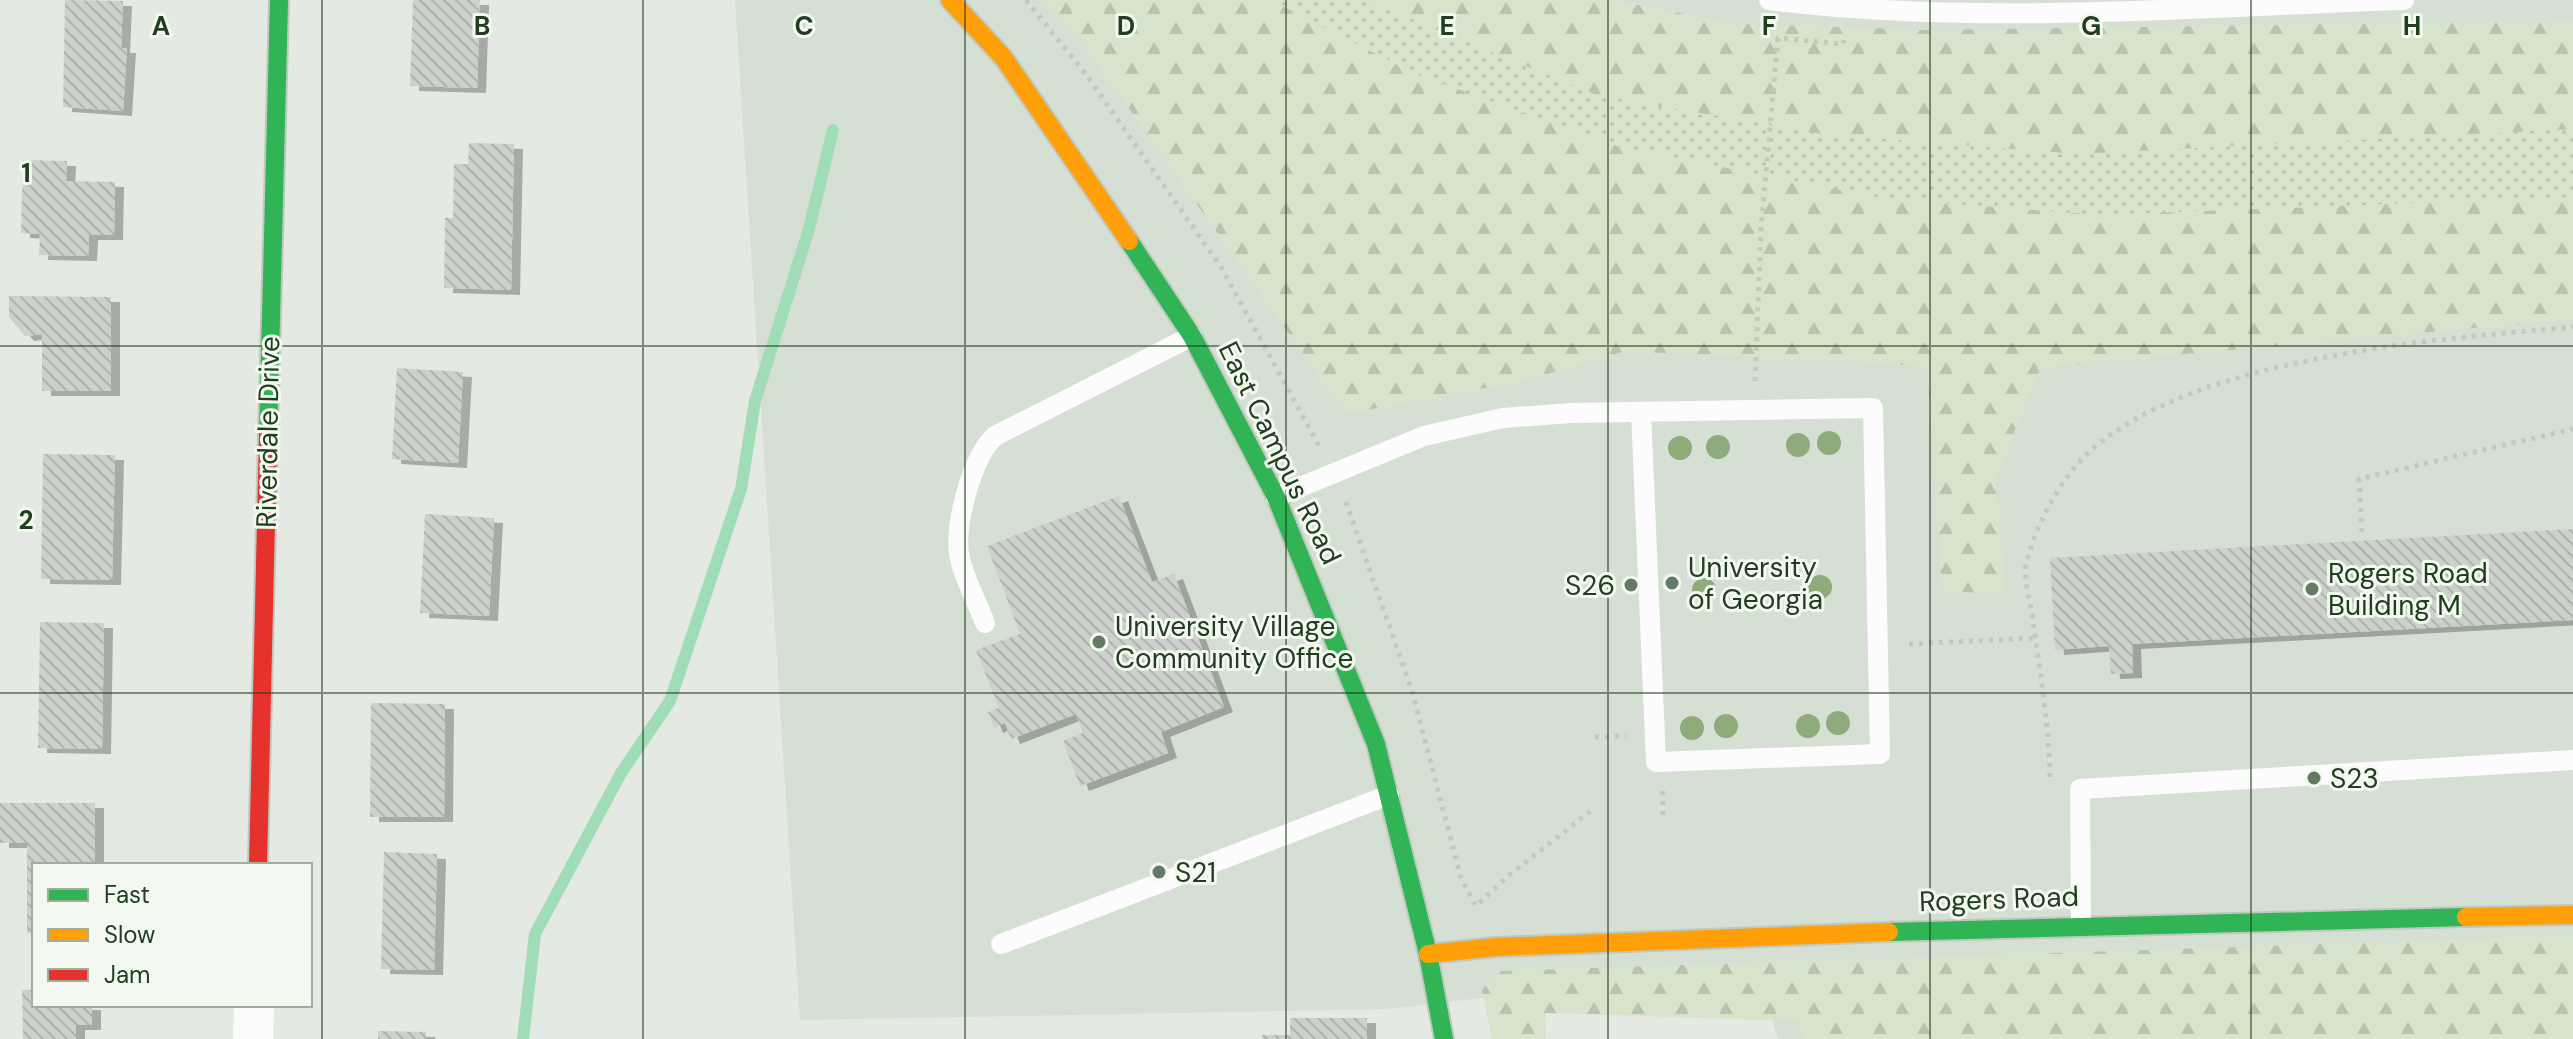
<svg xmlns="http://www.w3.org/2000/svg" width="2573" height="1039" font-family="'DM Sans',sans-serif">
  <defs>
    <pattern id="grass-dots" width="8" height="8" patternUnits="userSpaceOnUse" patternTransform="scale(2)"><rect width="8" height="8" fill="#d7e4cb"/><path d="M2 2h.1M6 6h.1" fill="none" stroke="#b8c5ae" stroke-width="1.8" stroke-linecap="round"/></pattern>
    <pattern id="forest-firs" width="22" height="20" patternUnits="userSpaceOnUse" patternTransform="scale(2)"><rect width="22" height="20" fill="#d7e4cb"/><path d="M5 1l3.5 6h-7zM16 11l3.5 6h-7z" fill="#b8c5ae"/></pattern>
    <pattern id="building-back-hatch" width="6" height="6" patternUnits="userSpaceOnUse" patternTransform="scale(2)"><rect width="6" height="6" fill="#ccd2cb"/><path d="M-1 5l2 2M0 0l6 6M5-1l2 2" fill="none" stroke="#afb5ae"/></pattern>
    <filter id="shadow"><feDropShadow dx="9" dy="5" stdDeviation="0" flood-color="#0004"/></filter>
  </defs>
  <rect width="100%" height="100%" fill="#e4e9e3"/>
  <path fill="#d6dfd3" d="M735 0H2573V1039H1778L1767 1002 1507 995 1386 1009 800 1020Z"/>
  <path fill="url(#grass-dots)" d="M1271 0H1366L1400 16 1822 134 2077 154 2573 129V197L2099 215 1887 199 1620 147 1415 74Z"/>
  <path fill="url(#forest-firs)" d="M1043 0H1271L1415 74 1620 147 1887 199 2099 215 2573 197V319L2041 367 1995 478 2006 594 1942 591 1927 366 1625 351 1527 380 1346 414 1087 49Z
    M1366 0H1612L1737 24 1925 30 2573 21V129L2077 154 1822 134 1596 95Z
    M2573 936V1039H1803L1799 1021 1545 1013 1546 1039H1492L1482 990 1499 971Z"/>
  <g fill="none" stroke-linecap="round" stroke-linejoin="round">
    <path stroke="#a0dcb6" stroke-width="12" d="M523 1039 535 934 621 773 670 701 741 489 755 401 809 229 833 130"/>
  </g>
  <path fill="url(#building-back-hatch)" filter="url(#shadow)" d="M65 0 123 1 121 48H127L123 111 63 107Z
    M413 0H480L477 88 410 86Z
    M469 143 514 144 511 290 444 288 445 218H453L454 164H468Z
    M23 160 67 161 66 181 115 182 114 235H89L88 256 39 255 40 234 21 233Z
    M9 296 111 297V391H42V334L25 336 9 317Z
    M397 368 463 372 458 463 392 459Z
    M43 454 115 455 112 580 41 579Z
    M1119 496 1152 582 1174 574 1224 707 1161 732 1168 753 1080 786 1063 741 1083 733 1076 714 1011 739 1005 723 994 728 988 712 999 708 976 650 1020 634 987 546Z
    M425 514 494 518 489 616 420 613Z
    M2573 529V620L2132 644 2133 673 2111 674 2109 646 2055 650 2050 558Z
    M40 622 104 623 102 749 38 748Z
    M371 703 445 704 444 817H370Z
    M0 803H95V865H34V933H27V843H0Z
    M384 852 437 854 434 970 381 969Z
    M22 990H34V1005H92V1025H76V1039H23Z
    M1290 1018H1367V1039H1262V1035H1290Z
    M378 1031 426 1032V1039H378Z"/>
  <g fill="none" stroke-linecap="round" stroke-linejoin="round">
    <defs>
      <path id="fast" d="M1129 241 1192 336 1276 497 1376 744 1428 954 1444 1039
        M268 436 279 0
        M1889 932 2466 917"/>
      <path id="slow" d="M950 0 1003 57 1129 241
        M2466 917 2573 915
        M1428 954 1496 947 1889 932"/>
      <path id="jam" d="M258 865 268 436"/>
    </defs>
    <use href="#fast" stroke="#c0c9bf" stroke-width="22"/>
    <use href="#slow" stroke="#c0c9bf" stroke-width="22"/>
    <use href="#jam" stroke="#c0c9bf" stroke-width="22"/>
    <path stroke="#c1cac0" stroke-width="5" stroke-dasharray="4 6" stroke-linecap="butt" d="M1026 0 1085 73 1221 267 1319 446
      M1755 381 1761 228 1778 38 1843 44 1844 40
      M1346 502 1412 691 1461 878 1476 906 1508 876 1592 810
      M2362 532 2359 479 2573 429
      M1909 644 2036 638
      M1595 737 1626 736
      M2050 777C2049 724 2040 672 2033 620 2031 603 2022 576 2027 560 2037 523 2059 482 2086 455 2188 357 2437 339 2573 327
      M1663 791V818"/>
    <path stroke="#fbfcfb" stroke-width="20" d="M1769 0C1979 26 2193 7 2404 0
      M1276 497 1424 436 1503 418 1571 413 1873 408 1880 754 1656 762 1641 412
      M985 623C977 601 962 575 959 553 955 522 972 457 995 436L1192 336
      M2081 924 2080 789 2573 760
      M1001 944 1389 795"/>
    <path stroke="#fbfcfb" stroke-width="40" d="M253 1039 254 1005"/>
    <use href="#fast" stroke="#30b455" stroke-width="18"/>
    <use href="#slow" stroke="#ff9f0a" stroke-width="18"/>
    <use href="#jam" stroke="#e5322d" stroke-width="18"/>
  </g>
  <g fill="#8eab7b">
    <circle cx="1829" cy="443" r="12"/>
    <circle cx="1798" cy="445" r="12"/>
    <circle cx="1718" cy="447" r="12"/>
    <circle cx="1680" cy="448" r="12"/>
    <circle cx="1820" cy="587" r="12"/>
    <circle cx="1704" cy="590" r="12"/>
    <circle cx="1838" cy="723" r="12"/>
    <circle cx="1726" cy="726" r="12"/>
    <circle cx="1808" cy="726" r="12"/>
    <circle cx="1692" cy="728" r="12"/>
  </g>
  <path fill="none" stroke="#213e1f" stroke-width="2" stroke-opacity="0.55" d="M322 0V1039M643 0V1039M965 0V1039M1286 0V1039M1608 0V1039M1930 0V1039M2251 0V1039M0 346H2573M0 693H2573"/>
  <g fill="#657a64" stroke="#f3f9f1" stroke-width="3">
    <circle cx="1672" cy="583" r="8"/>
    <circle cx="1631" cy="585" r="8"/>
    <circle cx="2312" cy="589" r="8"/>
    <circle cx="1099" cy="642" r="8"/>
    <circle cx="2314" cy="778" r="8"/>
    <circle cx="1159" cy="872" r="8"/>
  </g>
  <g text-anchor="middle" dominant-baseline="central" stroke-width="6" stroke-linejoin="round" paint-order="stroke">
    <g font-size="28" fill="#213e1f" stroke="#f3f9f1">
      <text transform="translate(268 432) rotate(-89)">Riverdale Drive</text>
      <text transform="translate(1280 453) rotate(64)">East Campus Road</text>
      <text transform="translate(1999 899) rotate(-2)">Rogers Road</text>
    </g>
    <g font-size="28" fill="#213e1f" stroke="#f3f9f1" text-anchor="start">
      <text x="1688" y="567">University<tspan x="1688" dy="32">of Georgia</tspan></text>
      <text x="2328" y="573">Rogers Road<tspan x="2328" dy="32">Building M</tspan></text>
      <text x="1615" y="585" text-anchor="end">S26</text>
      <text x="1115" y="626">University Village<tspan x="1115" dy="32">Community Office</tspan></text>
      <text x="2330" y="778">S23</text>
      <text x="1175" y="872">S21</text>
    </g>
  </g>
  <g font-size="26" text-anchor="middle" font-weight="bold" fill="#213e1f" stroke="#f3f9f1" stroke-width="6" stroke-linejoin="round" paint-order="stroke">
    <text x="161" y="35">A</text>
    <text x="482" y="35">B</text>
    <text x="804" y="35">C</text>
    <text x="1126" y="35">D</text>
    <text x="1447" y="35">E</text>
    <text x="1769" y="35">F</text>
    <text x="2091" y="35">G</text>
    <text x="2412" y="35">H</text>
    <text x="26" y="182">1</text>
    <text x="26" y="529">2</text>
  </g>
  <rect x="32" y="863" width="280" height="144" fill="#f3f9f1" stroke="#9fae9d" stroke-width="2"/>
  <rect x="48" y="889" width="40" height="12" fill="#30b455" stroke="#9fae9d" stroke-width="2"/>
  <text x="104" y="903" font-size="24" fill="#213e1f">Fast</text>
  <rect x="48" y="929" width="40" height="12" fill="#ff9f0a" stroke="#9fae9d" stroke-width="2"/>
  <text x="104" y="943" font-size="24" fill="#213e1f">Slow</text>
  <rect x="48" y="969" width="40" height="12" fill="#e5322d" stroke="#9fae9d" stroke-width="2"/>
  <text x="104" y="983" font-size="24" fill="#213e1f">Jam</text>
</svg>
